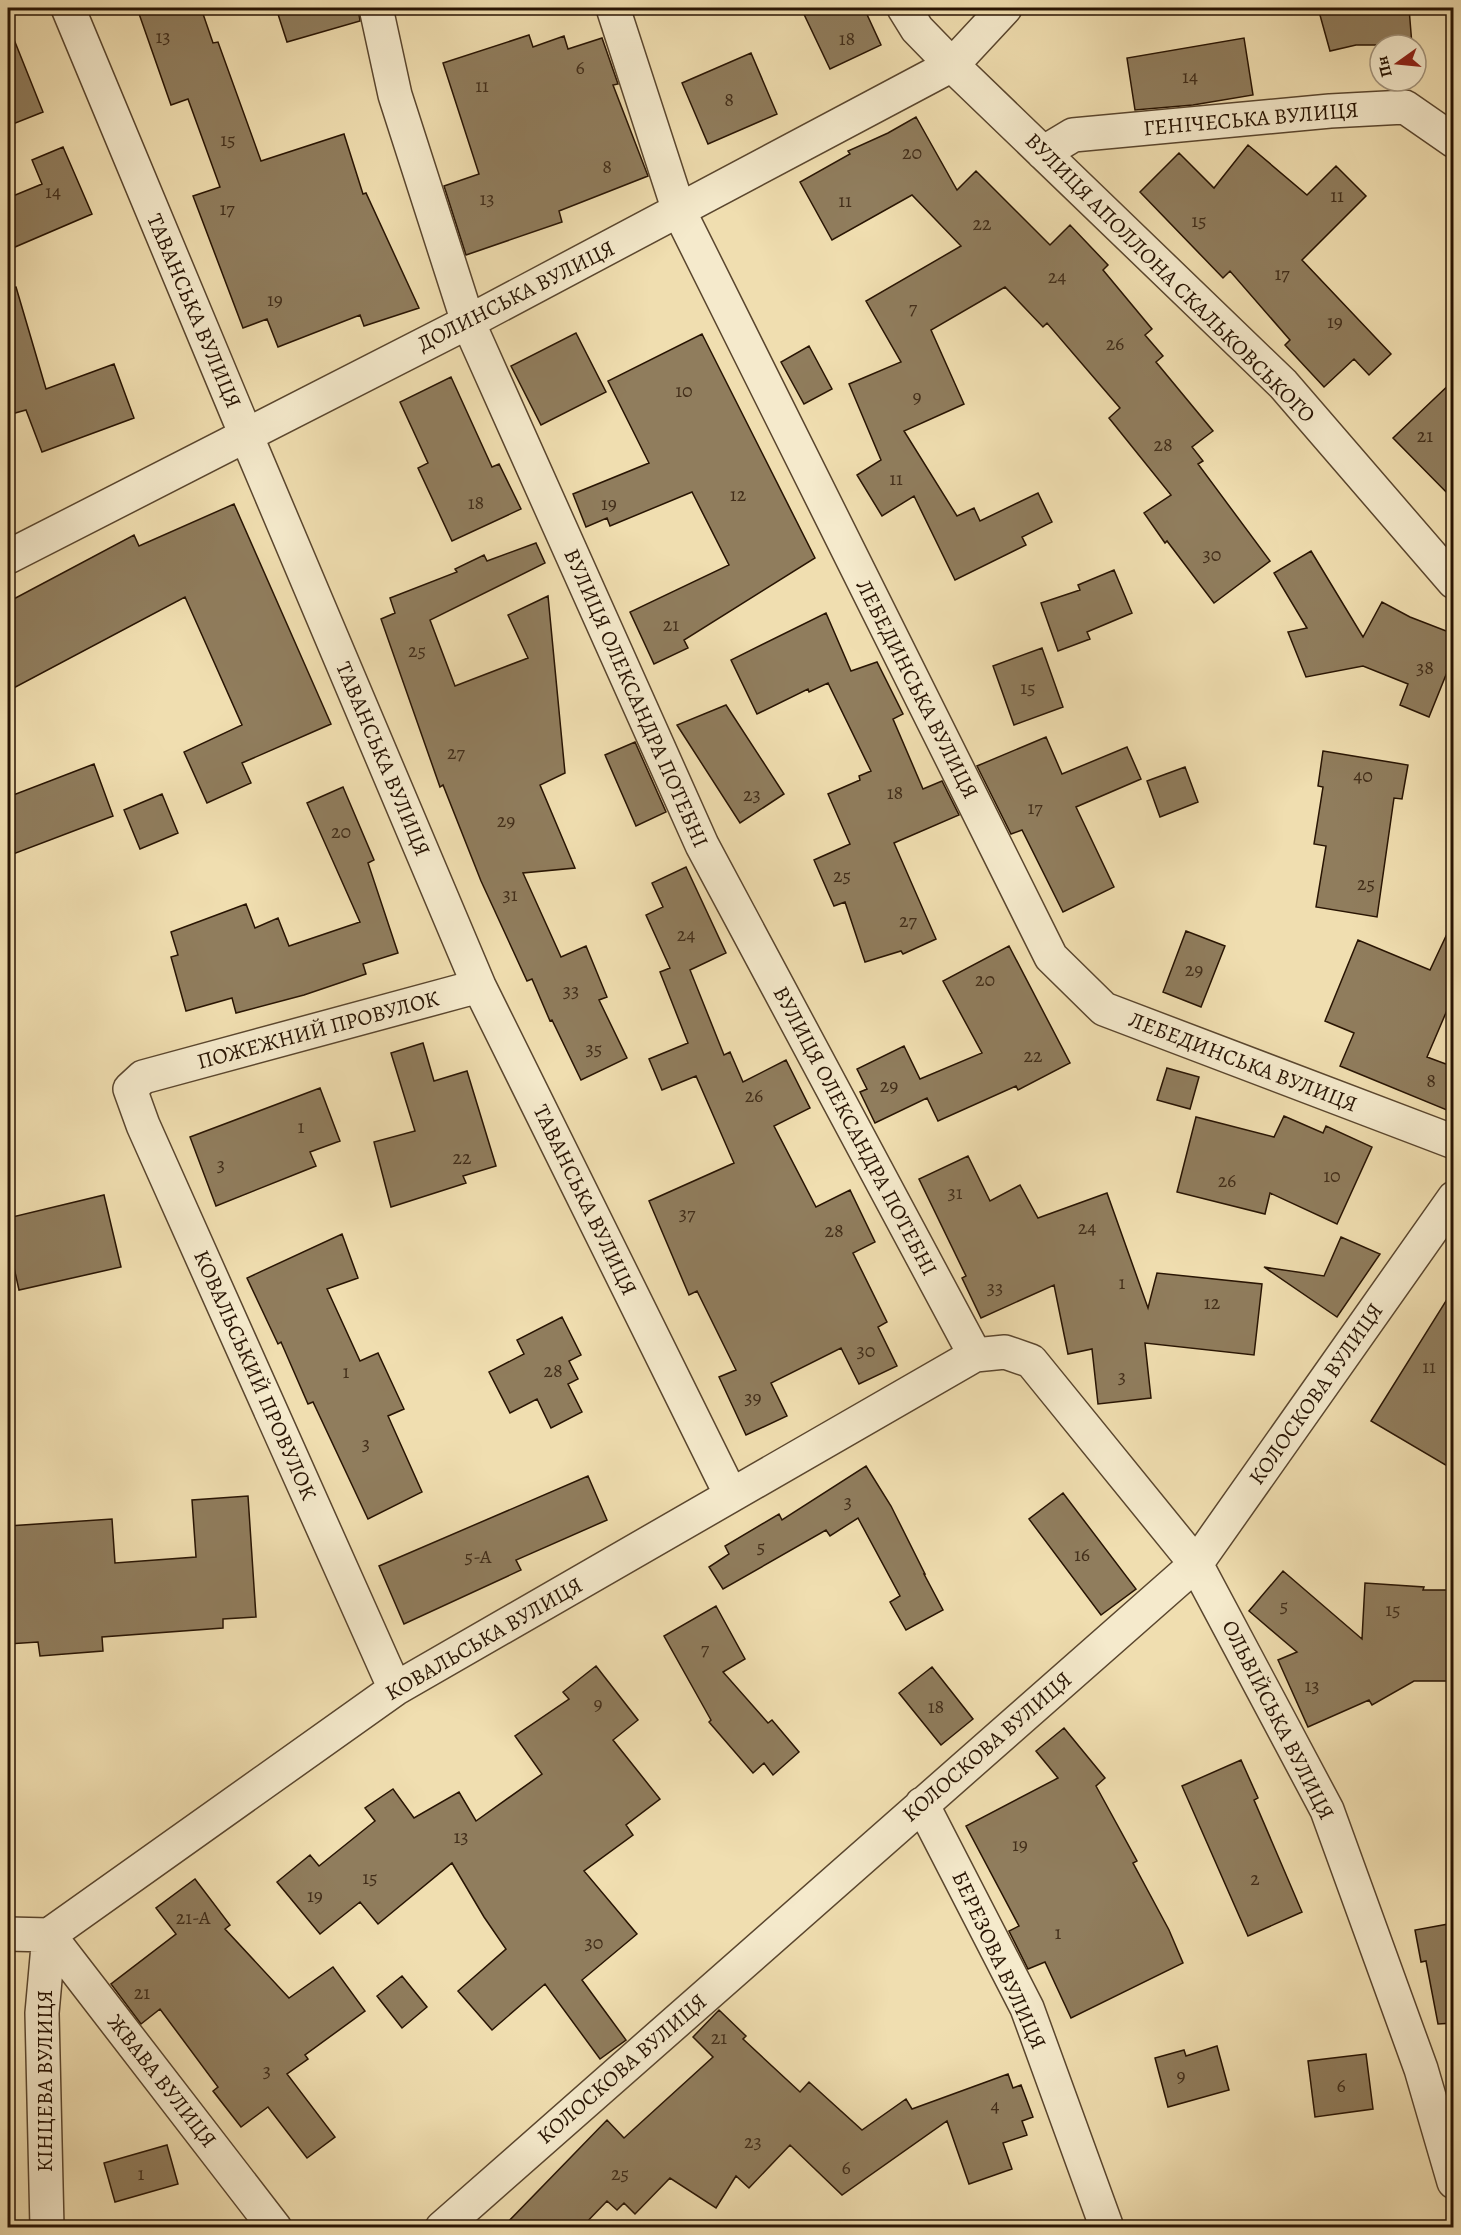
<svg xmlns="http://www.w3.org/2000/svg" width="1461" height="2235" font-family="Alegreya,serif">
  <rect width="100%" height="100%" fill="#f0deb0"/>
  <filter id="stains"><feTurbulence type="fractalNoise" baseFrequency=".00333" numOctaves="4"/><feColorMatrix values="0 0 0 0 .2 0 0 0 0 .09 0 0 0 0 .02 0 0 0 .5 -.17"/></filter>
  <radialGradient id="worn" r=".72"><stop offset=".6" stop-color="#630" stop-opacity="0"/><stop offset="1" stop-color="#630" stop-opacity=".3"/></radialGradient>
  <path fill="#907d5d" stroke="#281403" stroke-width="1.5" d="M137 8H201L213 43 218 42 261 161 344 134 363 194 366 193 419 308 364 326 360 315 278 347 267 319 243 328 193 196 220 187 188 99 171 105Z
    M276 8H358L360 21 287 42Z
    M801 8H864L881 45 830 69Z
    M1318 8H1409L1412 45H1356L1330 51Z
    M8 27H9L43 112 8 126Z
    M529 35 533 47 564 36 568 49 602 38 618 84 613 85 648 176 559 211 562 222 466 255 444 186 479 174 443 63Z
    M1244 38 1253 95 1193 105 1135 110 1127 58Z
    M751 53 777 114 708 144 682 83Z
    M916 117 957 190 976 171 1050 245 1070 225 1108 265 1103 270 1152 329 1145 335 1163 356 1156 362 1213 431 1192 447 1203 461 1198 464 1270 561 1214 603 1167 541 1165 543 1144 513 1171 495 1109 418 1120 408 1047 323 1043 327 1005 287 931 330 964 404 904 431 957 516 974 508 980 521 1038 493 1052 522 1022 537 1026 545 955 580 914 496 882 516 857 475 881 460 849 384 901 362 866 301 961 246 912 195 832 240 800 182 850 154 848 151 888 133Z
    M1248 145 1307 195 1336 166 1366 196 1302 260 1391 354 1369 375 1354 359 1324 387 1285 345 1290 340 1230 271 1223 278 1140 192 1179 153 1214 188Z
    M63 147 92 214 8 250V198L42 184 32 160Z
    M16 287 46 389 114 364 134 418 42 452 26 410 8 415V288Z
    M576 333 606 392 541 425 511 366Z
    M702 334 815 558 684 640 688 648 654 664 630 612 729 565 692 492 610 526 607 518 586 527 573 494 649 463 608 381Z
    M809 346 832 389 804 404 781 362Z
    M451 377 492 467 499 464 521 509 452 541 418 468 428 463 400 402Z
    M1454 380V500L1393 438Z
    M234 504 331 724 242 763 251 783 207 803 184 752 242 725 185 597 8 691V602L134 535 139 546Z
    M536 543 545 563 430 620 455 686 528 658 508 615 548 596 565 773 540 785 575 868 523 873 561 957 586 946 607 997 599 1000 627 1058 581 1080 552 1020 550 1021 532 979 527 981 481 881 443 785 440 787 381 619 395 613 390 598 457 572 455 569 484 555 487 561Z
    M1311 551 1363 637 1382 602 1410 617 1454 634V655L1429 717 1400 705 1408 684 1363 666 1306 677 1288 632 1307 628 1274 573Z
    M1114 570 1132 613 1087 632 1090 639 1058 651 1041 603 1080 590 1078 585Z
    M826 613 851 671 877 662 903 714 893 719 923 789 942 781 959 815 894 843 936 939 903 954 901 951 865 962 845 902 834 906 814 860 850 844 828 794 860 780 859 776 871 771 828 683 809 692 808 689 757 714 731 660Z
    M1042 648 1063 707 1014 725 993 666Z
    M726 705 784 794 740 823 677 725Z
    M1046 737 1062 774 1127 747 1141 779 1076 807 1114 887 1063 912 1022 830 1011 834 977 766Z
    M635 742 666 812 636 826 605 755Z
    M1323 751 1408 765 1402 799 1394 798 1377 917 1316 907 1326 846 1314 844 1323 787 1318 786Z
    M94 764 113 816 8 856V797Z
    M1185 767 1198 802 1160 817 1147 781Z
    M343 787 374 860 368 863 398 953 363 964 366 974 304 995 236 1013 232 998 186 1011 171 957 178 955 171 932 246 904 255 928 278 918 289 946 360 922 307 803Z
    M162 794 178 833 140 849 124 810Z
    M686 867 726 953 690 970 724 1055 730 1052 743 1082 786 1060 810 1108 774 1126 816 1207 850 1190 875 1242 853 1253 887 1322 878 1327 897 1366 859 1384 841 1348 771 1383 787 1416 746 1435 719 1377 736 1370 697 1291 689 1295 649 1201 734 1163 696 1076 662 1090 649 1059 688 1043 660 972 670 968 646 915 663 907 652 883Z
    M1454 919V994L1427 1057 1454 1067V1113L1340 1066 1354 1033 1325 1021 1358 940 1430 970Z
    M1186 931 1225 946 1201 1007 1163 992Z
    M1009 946 1070 1063 1018 1090 1016 1086 938 1121 927 1098 875 1123 860 1092 867 1089 857 1069 904 1046 920 1079 982 1053 943 981Z
    M423 1043 434 1081 467 1071 496 1166 463 1176 466 1183 391 1207 374 1142 415 1131 391 1053Z
    M1167 1068 1199 1077 1190 1109 1157 1100Z
    M320 1088 340 1141 310 1152 316 1166 216 1206 190 1137Z
    M1284 1116 1323 1133 1326 1126 1372 1147 1337 1224 1270 1193 1265 1214 1177 1192 1196 1117 1274 1137Z
    M968 1156 990 1201 1020 1185 1038 1218 1107 1193 1148 1308 1157 1273 1262 1284 1254 1355 1145 1343 1151 1398 1098 1404 1092 1349 1068 1354 1054 1285 981 1318 962 1278 966 1276 919 1179Z
    M104 1195 121 1267 19 1290 8 1241V1218Z
    M342 1234 358 1278 327 1289 360 1361 378 1353 404 1409 388 1416 422 1492 368 1519 313 1402 308 1404 281 1342 278 1344 247 1278Z
    M1341 1237 1380 1254 1337 1317 1264 1267 1324 1276Z
    M1454 1288V1470L1371 1421Z
    M562 1317 581 1355 569 1361 578 1379 568 1384 582 1412 551 1428 537 1399 510 1413 489 1372 524 1354 517 1340Z
    M866 1466 891 1506 925 1574H924L943 1610 906 1630 890 1602 900 1596 858 1518 830 1536 826 1530 723 1589 709 1567 729 1554 725 1546 779 1514 782 1520Z
    M588 1476 607 1520 516 1560 521 1570 404 1624 379 1566Z
    M1063 1493 1136 1589 1101 1615 1029 1519Z
    M248 1496 256 1617 223 1619V1628L102 1637 103 1651 40 1656 38 1642 8 1644V1526L112 1519 115 1563 196 1557 192 1500Z
    M1283 1571 1362 1639 1365 1583 1424 1587 1423 1590H1454V1681H1414L1372 1705 1369 1700 1308 1727 1278 1660 1297 1652 1249 1611Z
    M716 1606 745 1659 723 1672 768 1723 772 1720 799 1752 773 1775 764 1763 753 1773 709 1722 711 1720 664 1636Z
    M596 1666 638 1720 613 1740 660 1799 626 1825 633 1835 584 1871 637 1934 582 1980 626 2040 600 2059 545 1984 492 2030 458 1991 506 1949 484 1917 452 1863 378 1924 360 1902 320 1934 277 1882 310 1855 319 1866 375 1821 365 1808 393 1789 414 1818 459 1792 476 1821 542 1774 515 1736 569 1699 563 1692Z
    M932 1667 973 1719 941 1745 899 1693Z
    M1064 1728 1105 1778 1096 1786 1137 1861 1133 1863 1169 1930 1183 1963 1071 2018 1045 1962 1028 1969 1009 1931 1019 1926 966 1826 1058 1778 1036 1751Z
    M1241 1760 1258 1798 1254 1800 1302 1912 1248 1936 1182 1786Z
    M195 1879 230 1925 225 1929 289 1998 333 1967 365 2011 305 2055 308 2059 287 2074 335 2137 307 2158 268 2107 241 2127 213 2091 218 2087 160 2009 141 2024 111 1984 176 1934 156 1908Z
    M1454 1923V2023L1438 2024 1426 1961 1421 1962 1415 1930Z
    M402 1976 427 2007 402 2028 377 1996Z
    M719 2010 746 2036 743 2039 800 2092 809 2082 862 2130 906 2099 912 2109 1008 2074 1013 2088 1021 2085 1033 2117 1022 2121 1027 2135 1003 2143 1012 2169 969 2184 947 2121 842 2195 790 2145 749 2188 736 2176 716 2208 670 2178 635 2214 624 2203 617 2210 607 2201 581 2228H502L607 2120 624 2138 713 2057 693 2037Z
    M1217 2046 1229 2090 1168 2107 1155 2058 1184 2050 1186 2056Z
    M1366 2054 1373 2109 1315 2117 1308 2061Z
    M167 2145 178 2184 115 2202 104 2163Z"/>
  <g fill="none" stroke-linecap="round" stroke-linejoin="round">
    <defs>
      <path id="minor" d="M68 8 246 435 479 986 731 1495
        M376 8 395 95 468 322 702 845 975 1355
        M613 8 679 211 1051 957 1104 1009 1454 1142
        M904 8 917 29 952 65 1283 384 1454 582
        M1043 153 1073 135 1330 111 1405 107 1454 141
        M8 557 468 322 952 65 1005 8
        M395 1689 143 1125 130 1089 143 1077 479 986
        M922 1804 1027 2008 1107 2228
        M8 1934 49 1935 395 1689 975 1355 1005 1352 1031 1361 1196 1564 1327 1810 1421 2069 1454 2182
        M49 1935 275 2228
        M47 2228 42 2013 49 1935
        M442 2228 1196 1564 1454 1198"/>
    </defs>
    <use href="#minor" stroke="#5a462e" stroke-width="36"/>
    <use href="#minor" stroke="#f5eacc" stroke-width="33"/>
  </g>
  <g text-anchor="middle" dominant-baseline="central" stroke-width="5" stroke-linejoin="round" paint-order="stroke">
    <g font-size="20" fill="#422e1a">
      <text x="163" y="36">13</text>
      <text x="847" y="38">18</text>
      <text x="580" y="67">6</text>
      <text x="1190" y="76">14</text>
      <text x="482" y="85">11</text>
      <text x="729" y="99">8</text>
      <text x="228" y="139">15</text>
      <text x="912" y="152">20</text>
      <text x="607" y="166">8</text>
      <text x="53" y="191">14</text>
      <text x="1337" y="195">11</text>
      <text x="487" y="198">13</text>
      <text x="845" y="200">11</text>
      <text x="227" y="208">17</text>
      <text x="1199" y="220">15</text>
      <text x="982" y="223">22</text>
      <text x="1282" y="273">17</text>
      <text x="1057" y="276">24</text>
      <text x="275" y="299">19</text>
      <text x="913" y="307">7</text>
      <text x="1335" y="321">19</text>
      <text x="1115" y="343">26</text>
      <text x="684" y="390">10</text>
      <text x="917" y="396">9</text>
      <text x="1425" y="435">21</text>
      <text x="1163" y="444">28</text>
      <text x="896" y="478">11</text>
      <text x="738" y="494">12</text>
      <text x="476" y="502">18</text>
      <text x="609" y="503">19</text>
      <text x="1212" y="554">30</text>
      <text x="671" y="624">21</text>
      <text x="417" y="650">25</text>
      <text x="1425" y="667">38</text>
      <text x="1028" y="687">15</text>
      <text x="456" y="752">27</text>
      <text x="1363" y="775">40</text>
      <text x="895" y="792">18</text>
      <text x="752" y="794">23</text>
      <text x="1035" y="807">17</text>
      <text x="506" y="820">29</text>
      <text x="341" y="831">20</text>
      <text x="842" y="875">25</text>
      <text x="1366" y="883">25</text>
      <text x="510" y="894">31</text>
      <text x="908" y="920">27</text>
      <text x="686" y="934">24</text>
      <text x="1194" y="969">29</text>
      <text x="985" y="979">20</text>
      <text x="571" y="990">33</text>
      <text x="594" y="1048">35</text>
      <text x="1033" y="1055">22</text>
      <text x="1431" y="1080">8</text>
      <text x="889" y="1085">29</text>
      <text x="754" y="1095">26</text>
      <text x="301" y="1126">1</text>
      <text x="462" y="1157">22</text>
      <text x="221" y="1164">3</text>
      <text x="1332" y="1175">10</text>
      <text x="1227" y="1180">26</text>
      <text x="955" y="1192">31</text>
      <text x="687" y="1213">37</text>
      <text x="1087" y="1227">24</text>
      <text x="834" y="1230">28</text>
      <text x="1122" y="1282">1</text>
      <text x="995" y="1287">33</text>
      <text x="1212" y="1302">12</text>
      <text x="866" y="1350">30</text>
      <text x="1429" y="1366">11</text>
      <text x="553" y="1370">28</text>
      <text x="346" y="1371">1</text>
      <text x="1122" y="1376">3</text>
      <text x="753" y="1397">39</text>
      <text x="366" y="1443">3</text>
      <text x="848" y="1501">3</text>
      <text x="761" y="1546">5</text>
      <text x="1082" y="1554">16</text>
      <text x="478" y="1556">5-А</text>
      <text x="1284" y="1605">5</text>
      <text x="1393" y="1609">15</text>
      <text x="705" y="1648">7</text>
      <text x="1312" y="1685">13</text>
      <text x="598" y="1703">9</text>
      <text x="936" y="1706">18</text>
      <text x="461" y="1836">13</text>
      <text x="1020" y="1844">19</text>
      <text x="370" y="1877">15</text>
      <text x="1255" y="1878">2</text>
      <text x="315" y="1895">19</text>
      <text x="193" y="1917">21-А</text>
      <text x="1058" y="1932">1</text>
      <text x="594" y="1942">30</text>
      <text x="142" y="1992">21</text>
      <text x="719" y="2037">21</text>
      <text x="267" y="2070">3</text>
      <text x="1181" y="2075">9</text>
      <text x="1341" y="2085">6</text>
      <text x="995" y="2105">4</text>
      <text x="753" y="2141">23</text>
      <text x="846" y="2167">6</text>
      <text x="141" y="2173">1</text>
      <text x="620" y="2173">25</text>
    </g>
    <g font-size="22" fill="#281403" stroke="#f5eacc">
      <text transform="translate(1251 119) rotate(-5)">ГЕНІЧЕСЬКА ВУЛИЦЯ</text>
      <text transform="translate(1170 278) rotate(45)">ВУЛИЦЯ АПОЛЛОНА СКАЛЬКОВСЬКОГО</text>
      <text transform="translate(516 296) rotate(-27)">ДОЛИНСЬКА ВУЛИЦЯ</text>
      <text transform="translate(194 311) rotate(67)">ТАВАНСЬКА ВУЛИЦЯ</text>
      <text transform="translate(917 689) rotate(63)">ЛЕБЕДИНСЬКА ВУЛИЦЯ</text>
      <text transform="translate(636 698) rotate(66)">ВУЛИЦЯ ОЛЕКСАНДРА ПОТЕБНІ</text>
      <text transform="translate(383 759) rotate(67)">ТАВАНСЬКА ВУЛИЦЯ</text>
      <text transform="translate(318 1030) rotate(-15)">ПОЖЕЖНИЙ ПРОВУЛОК</text>
      <text transform="translate(1243 1062) rotate(21)">ЛЕБЕДИНСЬКА ВУЛИЦЯ</text>
      <text transform="translate(855 1131) rotate(62)">ВУЛИЦЯ ОЛЕКСАНДРА ПОТЕБНІ</text>
      <text transform="translate(585 1200) rotate(64)">ТАВАНСЬКА ВУЛИЦЯ</text>
      <text transform="translate(255 1375) rotate(66)">КОВАЛЬСЬКИЙ ПРОВУЛОК</text>
      <text transform="translate(1316 1394) rotate(-55)">КОЛОСКОВА ВУЛИЦЯ</text>
      <text transform="translate(484 1639) rotate(-30)">КОВАЛЬСЬКА ВУЛИЦЯ</text>
      <text transform="translate(1278 1720) rotate(63)">ОЛЬВІЙСЬКА ВУЛИЦЯ</text>
      <text transform="translate(987 1747) rotate(-41)">КОЛОСКОВА ВУЛИЦЯ</text>
      <text transform="translate(999 1960) rotate(65)">БЕРЕЗОВА ВУЛИЦЯ</text>
      <text transform="translate(622 2069) rotate(-41)">КОЛОСКОВА ВУЛИЦЯ</text>
      <text transform="translate(45 2081) rotate(-90)">КІНЦЕВА ВУЛИЦЯ</text>
      <text transform="translate(162 2081) rotate(52)">ЖВАВА ВУЛИЦЯ</text>
    </g>
  </g>
  <rect width="1461" height="2235" fill="none" stroke="#f0deb0" stroke-width="30"/>
  <rect x="9" y="9" width="1443" height="2217" fill="none" stroke="#281403" stroke-width="3"/>
  <rect x="15" y="15" width="1431" height="2205" fill="none" stroke="#281403" stroke-width="1.5"/>
  <g transform="translate(1398 63) rotate(255)"><circle r="28" fill="#f5eacc" stroke="#a3947c" stroke-width="1.5"/>
  <path d="M0-4.5L10 22L0 15L-10 22Z" fill="#8f2418"/>
  <text y="-9" font-size="16" font-weight="bold" text-anchor="middle" fill="#281403">Пн</text>
  </g>
  <rect width="100%" height="100%" filter="url(#stains)"/>
  <rect width="100%" height="100%" fill="url(#worn)"/>
</svg>
